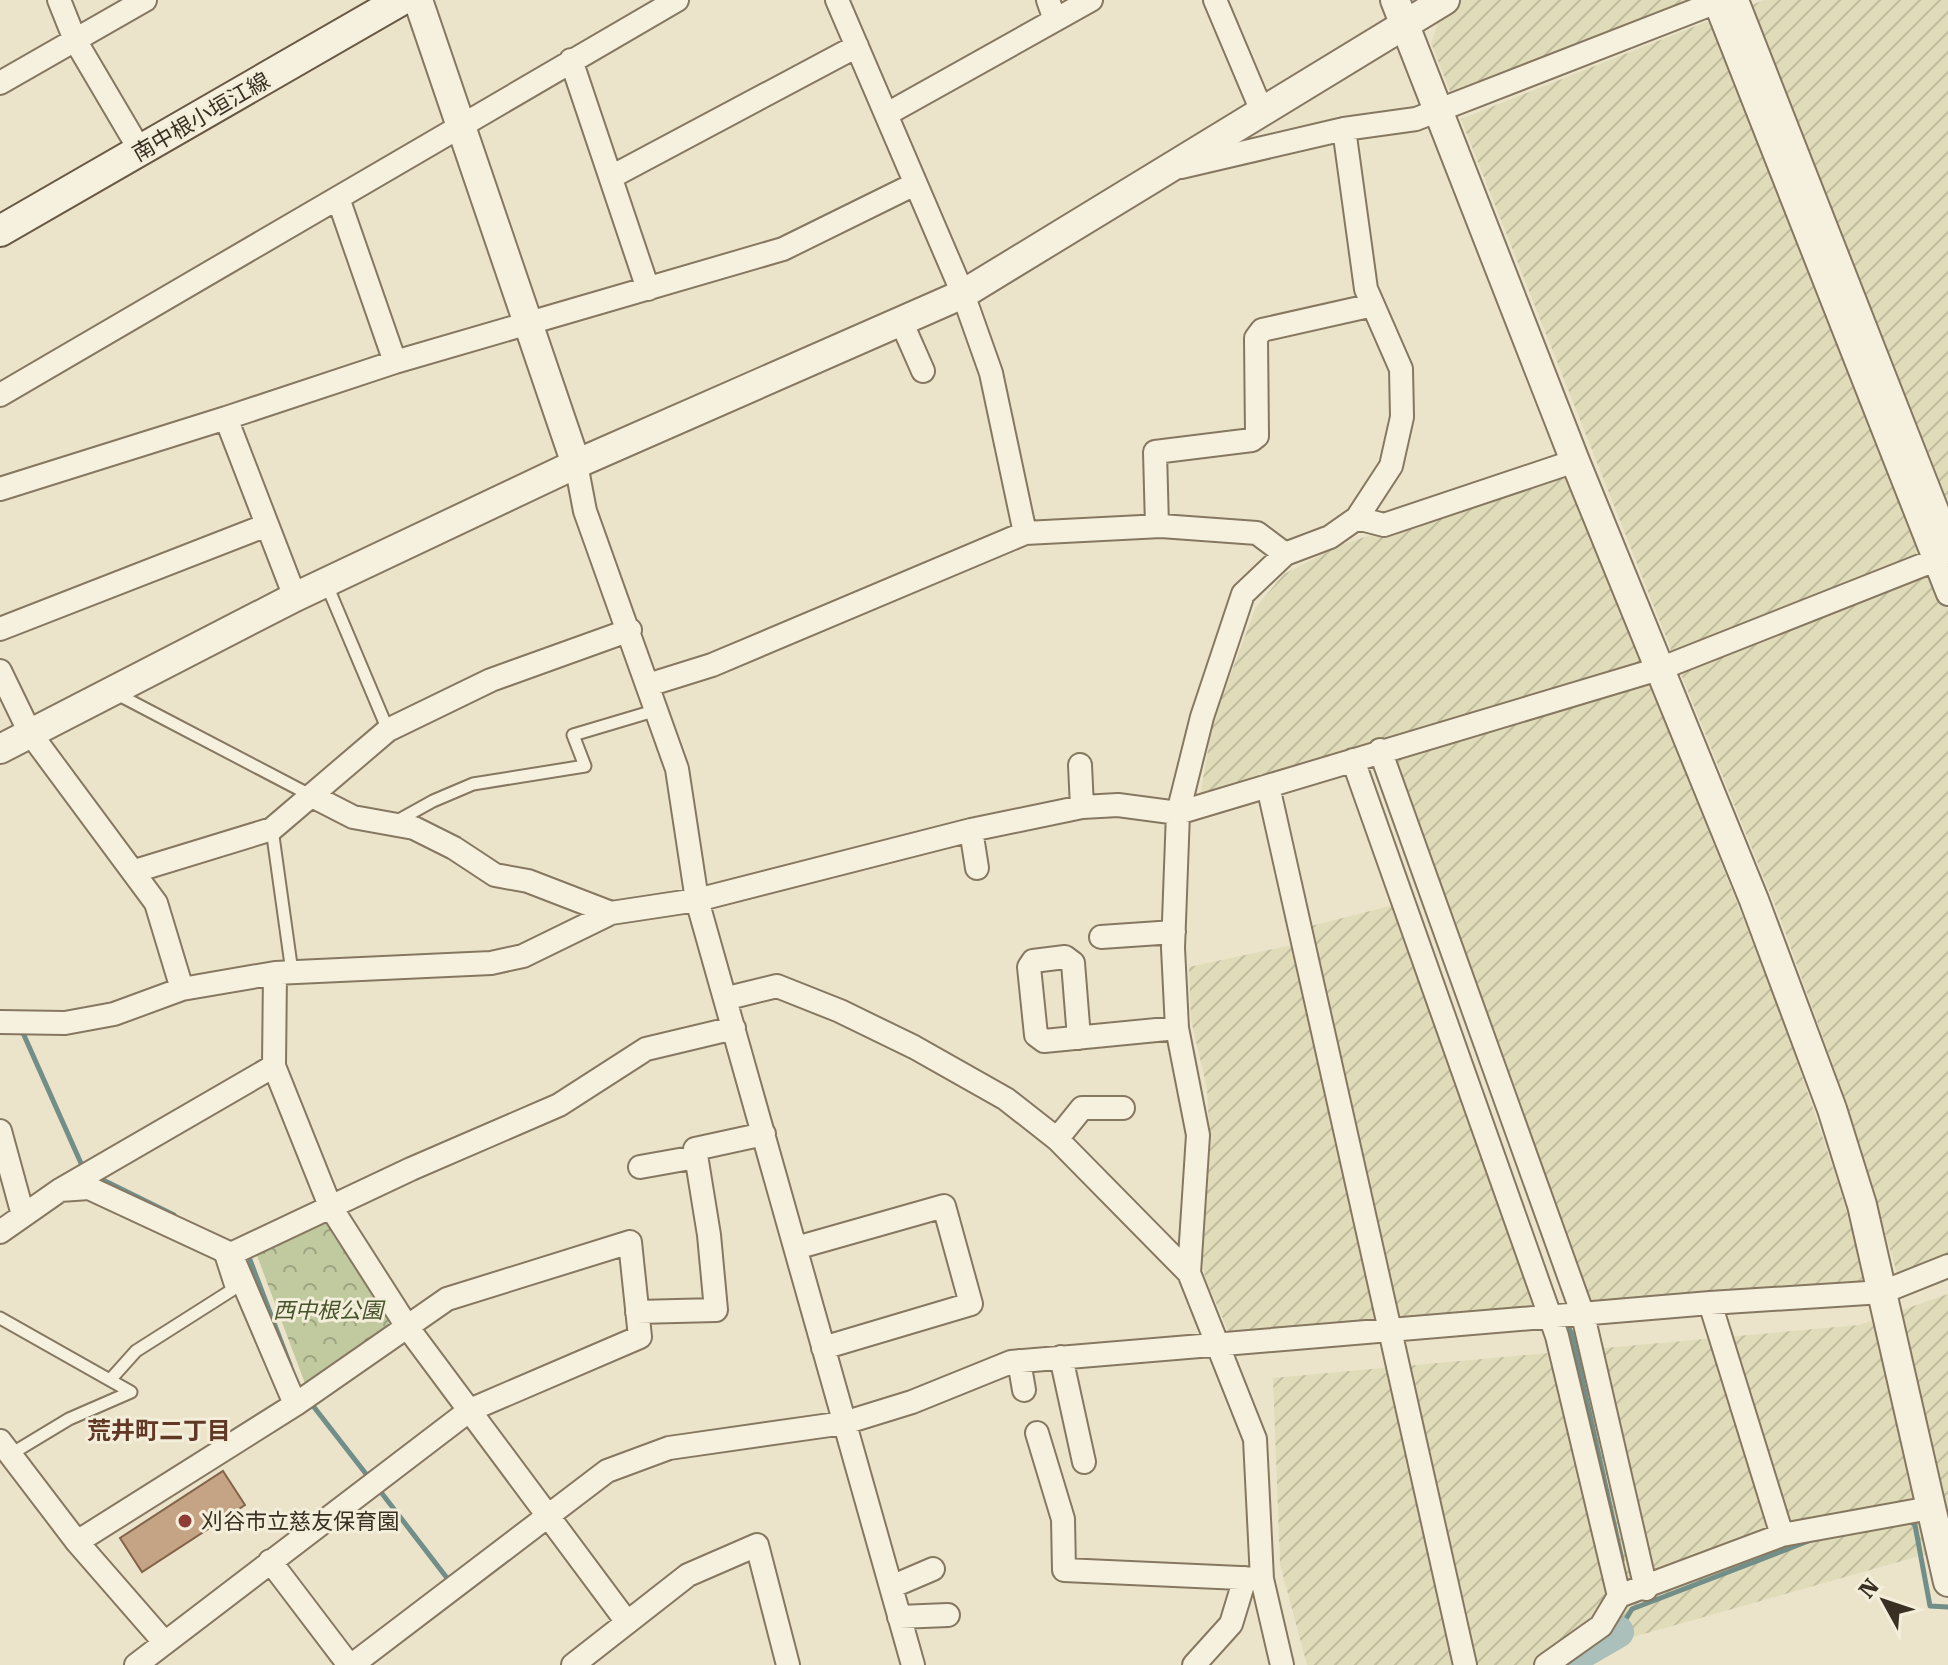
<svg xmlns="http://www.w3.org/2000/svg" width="1948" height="1665" font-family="'Roboto Serif','Noto Sans JP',serif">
  <defs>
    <pattern id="farmland-furrows" width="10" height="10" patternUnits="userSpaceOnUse" patternTransform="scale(2)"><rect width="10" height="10" fill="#e0dcb9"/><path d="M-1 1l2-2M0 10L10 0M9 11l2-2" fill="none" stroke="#c1bd9f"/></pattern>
    <pattern id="forest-crowns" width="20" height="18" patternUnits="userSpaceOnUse" patternTransform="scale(2)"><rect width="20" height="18" fill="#c1c99f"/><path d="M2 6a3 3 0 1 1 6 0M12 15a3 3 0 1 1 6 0" fill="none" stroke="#9ea481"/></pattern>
  </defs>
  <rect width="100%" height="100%" fill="#ebe4cb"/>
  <path fill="url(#farmland-furrows)" d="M1461 0H1703L1452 96 1431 43 1442 12Z
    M1764 0H1948V526L1744 8Z
    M1716 18 1926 556 1674 657 1461 119Z
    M1565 473 1642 666 1200 797 1213 721 1256 607 1284 574 1343 544Z
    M1926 571 1934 574 1948 609V1253L1897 1273 1849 1110 1779 915 1679 669Z
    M1648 680 1781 1013 1838 1183 1866 1276 1860 1281 1585 1303 1392 761 1396 755Z
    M1398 904 1538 1306 1400 1318 1394 1313 1307 927Z
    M1297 944 1377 1319 1229 1332 1205 1278 1199 1240 1210 1148 1207 1088 1191 1020 1189 967Z
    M1948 1294V1548L1534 1665H1307L1280 1564 1273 1378 1859 1325Z"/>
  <path fill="url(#forest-crowns)" d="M327 1219 395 1327 306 1386 256 1253Z"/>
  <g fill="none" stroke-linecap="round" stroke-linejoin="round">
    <path stroke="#728e89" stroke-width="5" d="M23 1033 84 1170
      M97 1177 174 1215
      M247 1252 290 1365
      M1565 1321 1572 1334 1622 1560
      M310 1402 370 1479
      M377 1487 447 1578
      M1910 1521 1915 1525 1930 1606 1948 1607
      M1618 1632 1632 1609 1811 1540"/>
    <path stroke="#abc0bb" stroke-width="32" d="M1561 1665 1618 1632"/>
  </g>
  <path fill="#c5a485" stroke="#836449" stroke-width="2" d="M223 1471 245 1505 142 1572 120 1538Z"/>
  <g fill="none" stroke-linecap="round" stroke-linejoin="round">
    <defs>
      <path id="service" d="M326 583 388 730
        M117 694 312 796
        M397 821 433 801 473 784 585 766 573 735 657 710
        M272 829 292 972
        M0 1318 131 1392 69 1419 11 1454
        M110 1380 136 1351 232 1290 221 1256"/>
      <path id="minor" d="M59 0 75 40 141 152
        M837 0 963 294 991 373 1025 533
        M1048 0 1055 20
        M1215 0 1261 109
        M1714 0 1948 594
        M1722 0 1416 119 1344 129 1366 289 1401 369 1402 417 1391 466 1357 518 1330 537 1285 554 1243 594 1202 717 1178 813 1662 668 1948 555
        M1737 0 1948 538
        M571 60 648 289
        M0 83 145 0
        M887 114 1091 0
        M1181 167 1344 129
        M613 176 857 46
        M338 198 395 362
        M901 321 923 371
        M0 395 677 0
        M226 418 395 362 783 249 915 184
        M576 464 585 511 677 769 697 900 913 1665
        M0 489 226 418 295 597
        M1357 518 1384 525 1575 461
        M1157 526 1155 452 1252 440 1257 436 1256 338 1262 330 1373 305
        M0 629 267 525
        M0 671 30 733 156 903 182 989
        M648 685 712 665 1025 533 1161 526 1257 533 1285 554
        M1380 750 1583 1315 1646 1589
        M1353 760 1557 1336 1619 1596
        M1080 765 1082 807
        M1268 786 1465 1665
        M312 796 353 817 414 828 454 848 495 875 528 881 611 913
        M971 830 977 868
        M135 871 272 829 388 730 491 680 630 630
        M1101 937 1174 932
        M275 973 274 1066 330 1206 408 1328 627 1622
        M728 998 777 986 840 1011 914 1047 1006 1099 1057 1139 1189 1273
        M0 1022 65 1023 114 1014 182 989 275 973 491 963 523 956 611 913 697 900 971 830 1082 807 1118 805 1178 813 1173 948 1177 1028 1198 1135 1189 1273 1255 1439 1262 1579
        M1079 1038 1073 963 1065 957 1033 961 1029 967 1036 1035 1044 1041 1177 1028
        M0 1131 23 1215
        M1057 1139 1082 1108H1123
        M640 1167 696 1157
        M60 1190 89 1188 231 1254 295 1404
        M0 1232 60 1190 274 1066
        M796 1248 944 1206 971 1304 823 1348
        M231 1254 411 1169 559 1105 646 1049 734 1028
        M1710 1303 1782 1535
        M637 1312 716 1310 709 1235 695 1149 764 1134
        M1061 1357 1084 1462
        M1019 1361 1024 1390
        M1037 1433 1063 1519 1064 1570 1262 1579 1282 1665
        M0 1441 77 1542
        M270 1561 349 1665
        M891 1587 933 1569
        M899 1617 948 1615
        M136 1665 470 1410 640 1337 630 1242 447 1299 296 1404 77 1542 165 1643
        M352 1665 607 1471 669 1448 844 1423 912 1402 1011 1362 1710 1303 1883 1292 1948 1266
        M573 1665 688 1575 757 1545 788 1665
        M1194 1665 1231 1624 1245 1578
        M1546 1665 1601 1626 1619 1596 1782 1535 1930 1508"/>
      <path id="tertiary" d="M418 0 576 464
        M1395 0 1575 461 1754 900 1832 1109 1862 1205 1948 1582
        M0 749 295 597 576 464 963 294 1445 0"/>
      <path id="secondary" d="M0 231 401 0"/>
    </defs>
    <use href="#service" stroke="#867761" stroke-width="15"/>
    <use href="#minor" stroke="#867761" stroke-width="26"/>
    <use href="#tertiary" stroke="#867761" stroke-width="32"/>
    <use href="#secondary" stroke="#695944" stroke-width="34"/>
    <use href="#service" stroke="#f6f1de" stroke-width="11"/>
    <use href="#minor" stroke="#f6f1de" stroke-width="22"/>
    <use href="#tertiary" stroke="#f6f1de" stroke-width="28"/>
    <use href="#secondary" stroke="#f6f1de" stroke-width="30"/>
  </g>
  <circle fill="#903c36" stroke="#f3eeda" stroke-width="3" cx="185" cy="1521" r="8"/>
  <g text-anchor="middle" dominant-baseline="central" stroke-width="6" stroke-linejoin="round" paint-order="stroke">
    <g font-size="22" fill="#392f22" stroke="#f3eeda">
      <text transform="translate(201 117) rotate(-30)">南中根小垣江線</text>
    </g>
    <g font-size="22" font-style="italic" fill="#46532b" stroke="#f3eeda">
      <text x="328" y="1310">西中根公園</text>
    </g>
    <g font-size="22" fill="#392f22" stroke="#f3eeda" text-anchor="start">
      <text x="201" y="1521">刈谷市立慈友保育園</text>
    </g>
    <g font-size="24" font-weight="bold" fill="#613726" stroke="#f3eeda">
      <text x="159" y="1431">荒井町二丁目</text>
    </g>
  </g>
  <g transform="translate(1884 1601) rotate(310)" stroke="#f3eeda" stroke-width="6" paint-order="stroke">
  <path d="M0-6L14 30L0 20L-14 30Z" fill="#392f22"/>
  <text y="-12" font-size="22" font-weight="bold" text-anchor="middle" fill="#392f22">N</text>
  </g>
</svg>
